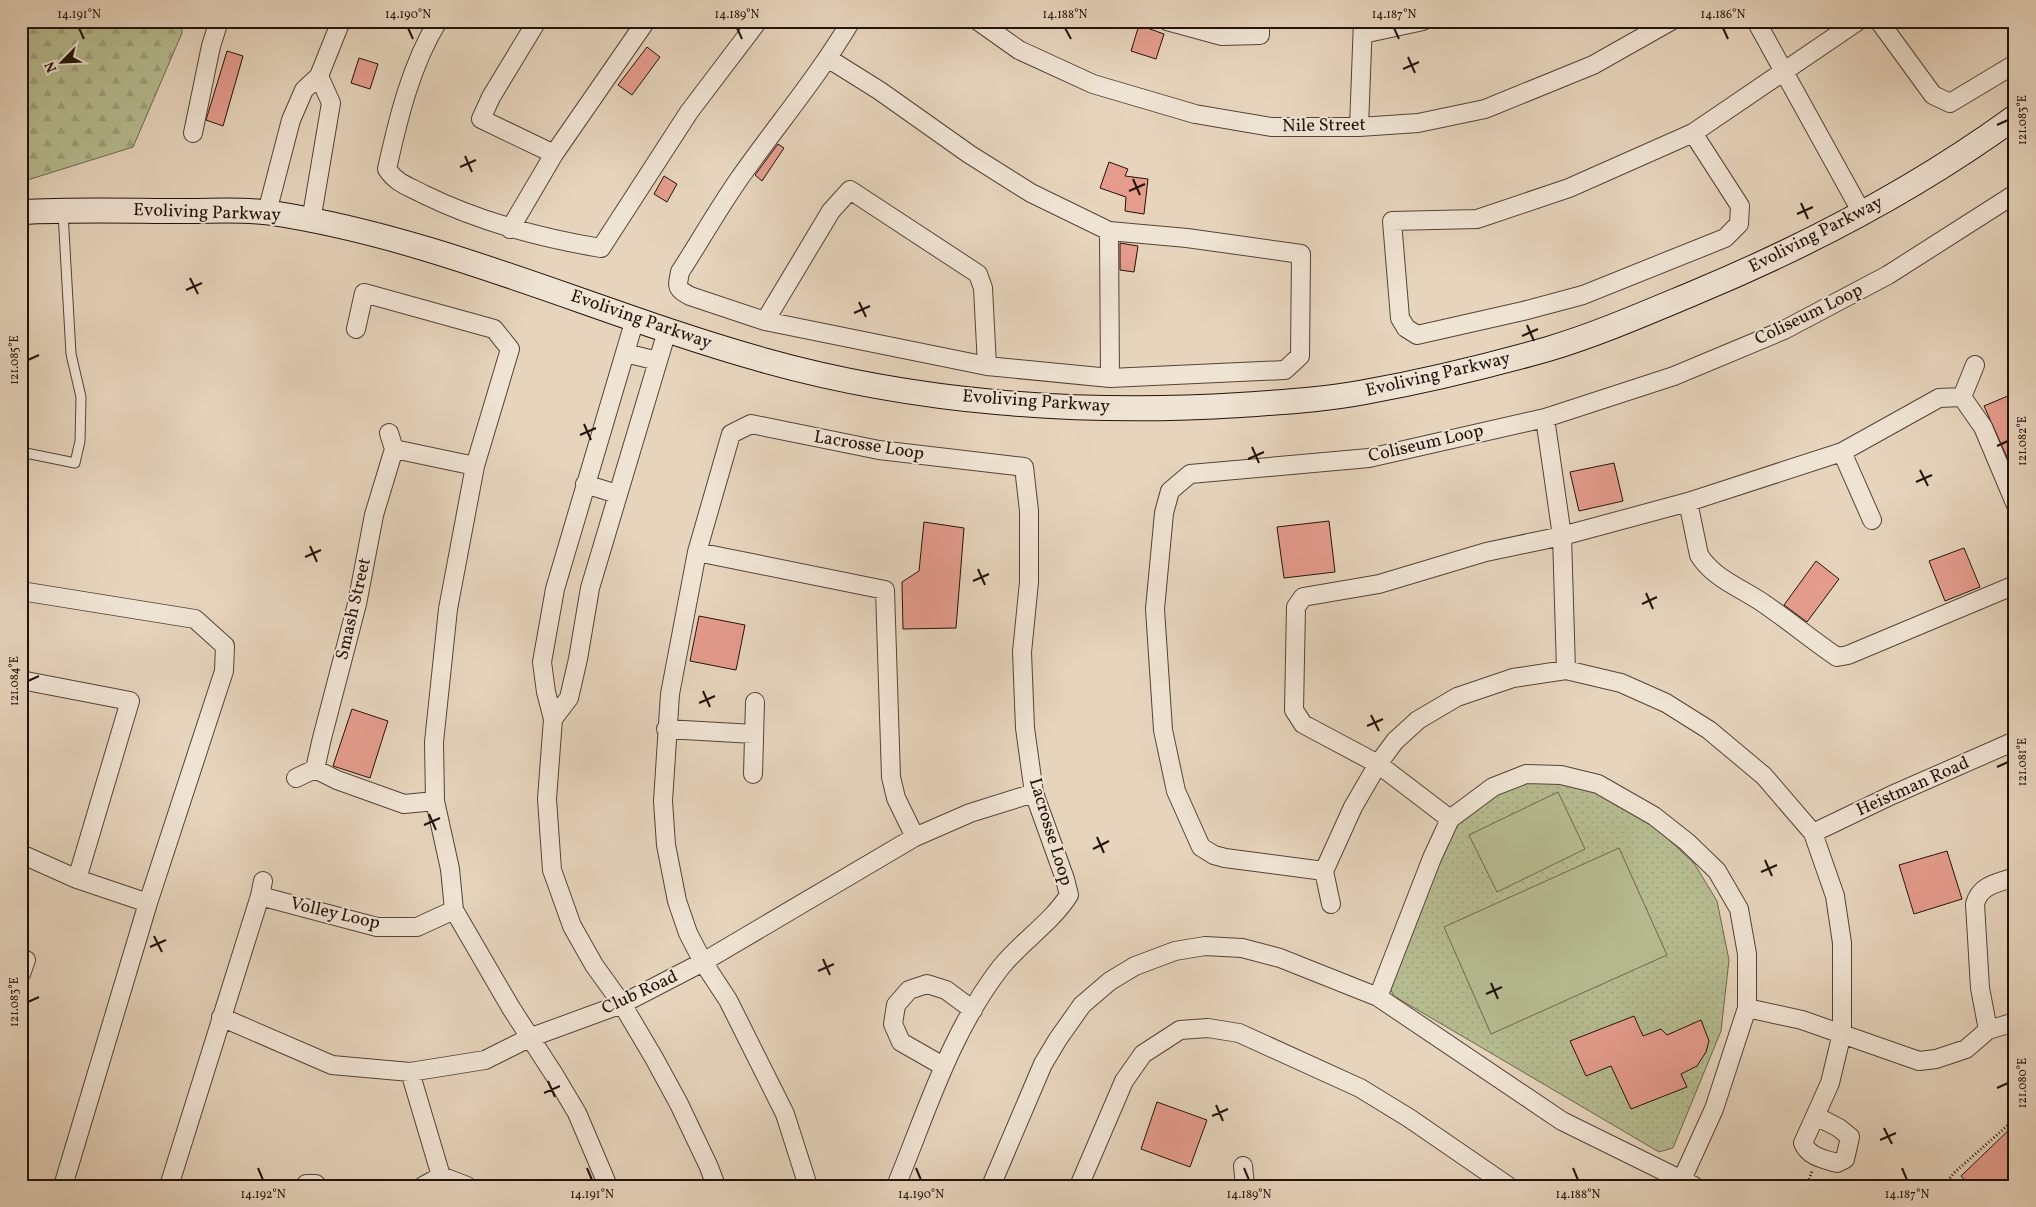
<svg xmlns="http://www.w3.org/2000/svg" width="2036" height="1207" font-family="Vollkorn,serif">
  <defs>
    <pattern id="forest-firs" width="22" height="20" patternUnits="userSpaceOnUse" patternTransform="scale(1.25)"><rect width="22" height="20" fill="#b6bc90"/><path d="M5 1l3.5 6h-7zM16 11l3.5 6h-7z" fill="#9ca17b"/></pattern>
    <pattern id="park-dots" width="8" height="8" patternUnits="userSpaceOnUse" patternTransform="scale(1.25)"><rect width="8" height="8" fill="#b6bc90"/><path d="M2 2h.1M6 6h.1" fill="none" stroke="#9ca17b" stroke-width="1.8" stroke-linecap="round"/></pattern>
  </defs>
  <rect width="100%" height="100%" fill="#e6d4bc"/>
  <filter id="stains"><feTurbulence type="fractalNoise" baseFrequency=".004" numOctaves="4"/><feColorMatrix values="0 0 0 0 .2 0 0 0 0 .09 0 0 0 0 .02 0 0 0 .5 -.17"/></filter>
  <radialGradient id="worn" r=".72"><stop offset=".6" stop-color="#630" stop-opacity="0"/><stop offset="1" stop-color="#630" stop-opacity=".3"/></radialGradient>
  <path fill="url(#forest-firs)" stroke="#6c684e" d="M21 21H182V33L133 147 21 182Z"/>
  <path fill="url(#park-dots)" stroke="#6c684e" d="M1528 780 1560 783 1601 791 1643 816 1694 863 1717 901 1729 960 1721 1031 1673 1148 1659 1152 1394 996 1389 987 1453 822 1496 791Z"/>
  <path fill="#b6bc90" stroke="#6c684e" d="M1558 792 1585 849 1497 892 1469 835Z
    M1619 848 1667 955 1491 1034 1444 927Z"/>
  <path fill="#e59c8d" stroke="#23130b" d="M1139 25 1164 34 1156 59 1131 51Z
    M647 47 660 57 632 95 618 85Z
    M227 51 243 56 223 126 206 120Z
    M359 58 378 64 370 89 351 83Z
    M778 144 784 148 762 181 755 175Z
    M1109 162 1128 169 1125 176 1148 179 1144 214 1125 211 1126 197 1100 188Z
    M664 176 677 184 667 202 654 194Z
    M1120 243 1138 246 1134 272 1120 270Z
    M2015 393V475L1984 406Z
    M1614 463 1623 501 1579 511 1570 472Z
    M1329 521 1335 572 1284 578 1277 527Z
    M924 522 964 528 956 628 903 629 902 582 919 571Z
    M1964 548 1980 587 1945 601 1929 561Z
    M1816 561 1839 579 1807 622 1784 605Z
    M699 616 745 625 736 670 690 661Z
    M352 709 388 721 370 778 333 766Z
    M1947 851 1962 899 1914 914 1899 865Z
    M1634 1016 1643 1036 1661 1029 1667 1035 1701 1020 1709 1041 1706 1052 1697 1066 1681 1074 1687 1087 1631 1109 1611 1066 1586 1076 1570 1041Z
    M1157 1102 1207 1120 1190 1167 1141 1149Z
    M2015 1124V1186H1970L1961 1176Z"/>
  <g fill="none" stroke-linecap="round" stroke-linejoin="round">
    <defs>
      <path id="lane" d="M21 452 75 463 80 441 81 397 71 354 63 213"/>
      <path id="street" d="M438 21C411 65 398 119 387 169 396 183 408 186 423 194 480 222 540 238 601 248L689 112 758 21
        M537 21 491 97 481 119 554 154
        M978 21 1019 50 1093 84 1195 114 1271 127H1359L1418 123 1485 109 1593 65 1671 21
        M1167 21 1222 36 1260 35V21
        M1756 21 1862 213
        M1879 21 1933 95 1950 103 2015 64
        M1363 34 1423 21
        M829 59 880 91 969 154 1031 193 1109 231 1187 238 1301 254 1300 356 1285 370 1110 378 987 366 765 321 690 296C676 288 677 288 680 272 700 241 718 209 739 179 776 126 818 77 851 21
        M1359 127 1363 21
        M193 133 211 46 219 21
        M1693 133 1740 206 1739 224 1725 238 1583 295 1523 311 1417 335 1406 328 1400 318 1392 221 1477 219 1569 188 1693 133 1858 21
        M267 212 291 120 304 90 319 76 341 21
        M311 221 331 103 319 76
        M510 229 554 154 646 21
        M1109 231 1110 378
        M635 319 555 589 542 662 546 692 553 719 547 799 552 870 572 926 594 965 622 1004 654 1058 679 1104 709 1167 716 1186
        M765 321 831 211 850 190 978 274 983 288 987 366
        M356 329 364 293 494 329 510 349 475 466 448 609 434 742 435 801 450 869 454 910 511 1008 555 1076 577 1113 608 1186
        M625 353 658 361
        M1962 397 1983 427 2015 503
        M1962 397 1975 365
        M1545 418 1562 536 1566 670
        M389 433 394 449
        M394 449 475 466
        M1842 452 1872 520
        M585 484 617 494
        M1688 502 1699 555C1713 578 1741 588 1763 603 1788 620 1812 640 1837 657L1848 655 2015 585
        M697 552 885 590 891 777 896 798 915 837
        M21 591 195 619 225 646 224 671 148 903 63 1186
        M21 680 130 701 77 879
        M553 719 569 698 578 659 590 588 667 331
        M666 729 754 734
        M315 769 322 738 357 604 374 515 394 449
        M315 769 337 780 404 804 435 801
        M753 774 755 702
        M296 778 315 769
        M1450 819 1378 764 1303 724 1294 710 1296 607 1303 597 1379 584 1486 552 1562 536 1688 502 1842 452 1939 398 1962 397
        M1813 833 1892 795 2015 741
        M21 854 77 879 148 903
        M1324 871 1225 858 1214 855 1201 847 1176 791 1163 730 1155 609 1164 513 1170 491 1190 474 1369 458 1545 418 1674 376 1784 330 1888 275 2015 194
        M260 896 263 881
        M1331 904 1324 871 1353 807 1378 764 1395 741 1418 720 1457 697 1513 678 1566 670 1621 683 1666 703 1709 730 1764 776 1813 833 1835 896 1842 943V1033L1830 1083 1803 1143C1809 1157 1824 1159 1837 1163L1845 1159 1850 1137 1839 1128 1816 1116
        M21 958 26 960 21 974
        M1378 997 1432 858 1450 819 1493 787 1526 774 1561 775 1598 784 1654 816 1687 842 1717 871 1739 909 1747 954V1008L1714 1109 1679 1186
        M1747 1008 1802 1020 1919 1061 1936 1059 1966 1049 1988 1030 2015 1022
        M221 1017 332 1065 410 1072 485 1060 529 1038 622 1004 703 962 915 837 970 813 1034 793
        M1988 1030 1980 988 1975 904C1980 885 1997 883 2015 877
        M943 1066 901 1042 893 1024 896 1005 909 990 927 984 946 990 973 1010
        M410 1072 441 1176 423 1186
        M1243 1166 1245 1186
        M441 1176 467 1186
        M169 1186 260 896 377 927H417L454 910
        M306 1186V1184H316V1186
        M808 1186 785 1114 728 1000 703 962 688 933 677 901 666 845 663 801 670 694 697 552 731 434 751 424 879 450 1024 467 1029 511V582L1022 652 1025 728 1034 793 1065 879 1069 895C1051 923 1022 941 1001 967 951 1031 927 1111 896 1186
        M991 1186 1043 1064 1058 1039 1082 1005 1110 981 1135 966 1175 951 1205 946 1242 948 1280 958 1378 997 1562 1121 1694 1186
        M1079 1186 1124 1081 1143 1054 1180 1030 1208 1028 1239 1033 1360 1088 1409 1118 1508 1186"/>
      <path id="secondary" d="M21 212C77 209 133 211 189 211 216 211 245 209 272 213 442 239 598 314 763 360 916 403 1081 415 1240 405 1281 402 1323 400 1365 392 1426 381 1488 366 1548 349 1598 334 1646 313 1694 293 1807 246 1916 189 2015 117"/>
    </defs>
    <use href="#lane" stroke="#544337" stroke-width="11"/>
    <use href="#street" stroke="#544337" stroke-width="20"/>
    <use href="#secondary" stroke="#23130b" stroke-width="26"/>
    <path stroke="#23130b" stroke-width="3" stroke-dasharray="1 2.5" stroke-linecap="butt" d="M1807 1186 1812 1171
      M1943 1186 1955 1172 2015 1119"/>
    <use href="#lane" stroke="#efe3d3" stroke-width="9"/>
    <use href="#street" stroke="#efe3d3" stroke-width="18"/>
    <use href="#secondary" stroke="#efe3d3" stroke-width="24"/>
  </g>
  <path fill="none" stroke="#23130b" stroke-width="2" d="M79 28 84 39M408 28 413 39M737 28 742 39M1065 28 1071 39M1394 28 1399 39M1723 28 1728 39M1408 57 1415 73M1403 69 1419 62M1997 125 2008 120M465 156 472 172M460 167 476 160M1133 179 1140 195M1129 191 1145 184M1801 203 1808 219M1797 214 1813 207M190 278 198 294M186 290 202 283M859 302 866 317M854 313 870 306M1527 325 1534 341M1522 336 1538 329M28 360 39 355M584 424 591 440M580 435 596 428M1997 446 2008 441M1252 447 1259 463M1248 459 1264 452M1920 470 1928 486M1916 482 1932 475M310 546 317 562M305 557 321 550M978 569 985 585M973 581 989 574M1646 593 1653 609M1642 604 1657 597M28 681 39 676M703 691 710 707M699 703 715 696M1371 715 1379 731M1367 726 1383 719M1997 767 2008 762M429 814 436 830M424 825 440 818M1097 837 1104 853M1093 849 1109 841M1765 860 1772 876M1761 872 1777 865M154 936 162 952M150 947 166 940M823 959 830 975M818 971 834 964M1491 983 1498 999M1486 994 1502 987M28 1002 39 997M548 1081 555 1097M1997 1088 2008 1083M544 1093 560 1086M1216 1105 1223 1121M1212 1116 1228 1109M1884 1128 1892 1144M1880 1140 1896 1133M258 1168 263 1180M587 1168 592 1180M916 1168 921 1180M1244 1168 1249 1180M1573 1168 1578 1180M1902 1168 1907 1180"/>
  <g text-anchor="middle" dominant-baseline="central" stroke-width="4" stroke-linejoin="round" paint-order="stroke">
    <g font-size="18" fill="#23130b" stroke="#efe3d3">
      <text transform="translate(1324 126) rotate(-1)">Nile Street</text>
      <text transform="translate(207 213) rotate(2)">Evoliving Parkway</text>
      <text transform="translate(1816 235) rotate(-27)">Evoliving Parkway</text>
      <text transform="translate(1809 315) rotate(-26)">Coliseum Loop</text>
      <text transform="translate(641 320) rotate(19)">Evoliving Parkway</text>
      <text transform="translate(1438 375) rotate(-13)">Evoliving Parkway</text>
      <text transform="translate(1036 402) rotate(4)">Evoliving Parkway</text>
      <text transform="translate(1426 444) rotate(-13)">Coliseum Loop</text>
      <text transform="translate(869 446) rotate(9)">Lacrosse Loop</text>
      <text transform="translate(354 609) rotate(-77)">Smash Street</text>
      <text transform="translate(1913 787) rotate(-24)">Heistman Road</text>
      <text transform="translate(1050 832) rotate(73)">Lacrosse Loop</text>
      <text transform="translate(335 914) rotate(13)">Volley Loop</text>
      <text transform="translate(640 993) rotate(-25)">Club Road</text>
    </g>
  </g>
  <rect width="2036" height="1207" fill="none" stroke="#e6d4bc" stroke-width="55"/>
  <g transform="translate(62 62) rotate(246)" stroke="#efe3d3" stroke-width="4" paint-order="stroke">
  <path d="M0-4L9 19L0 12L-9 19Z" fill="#23130b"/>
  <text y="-8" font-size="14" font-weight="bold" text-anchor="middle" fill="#23130b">N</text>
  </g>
  <rect x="28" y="28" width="1980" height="1152" fill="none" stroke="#23130b" stroke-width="2"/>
  <g font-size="12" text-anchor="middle" fill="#23130b">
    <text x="79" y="18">14.191°N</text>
    <text x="408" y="18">14.190°N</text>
    <text x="737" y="18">14.189°N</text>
    <text x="1065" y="18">14.188°N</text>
    <text x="1394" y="18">14.187°N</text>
    <text x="1723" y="18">14.186°N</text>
    <text transform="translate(2022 120) rotate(-90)" y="4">121.083°E</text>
    <text transform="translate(14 360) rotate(-90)" y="4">121.085°E</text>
    <text transform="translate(2022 441) rotate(-90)" y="4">121.082°E</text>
    <text transform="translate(14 681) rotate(-90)" y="4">121.084°E</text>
    <text transform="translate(2022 762) rotate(-90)" y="4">121.081°E</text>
    <text transform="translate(14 1002) rotate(-90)" y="4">121.083°E</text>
    <text transform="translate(2022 1083) rotate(-90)" y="4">121.080°E</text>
    <text x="263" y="1198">14.192°N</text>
    <text x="592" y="1198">14.191°N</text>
    <text x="921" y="1198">14.190°N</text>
    <text x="1249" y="1198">14.189°N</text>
    <text x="1578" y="1198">14.188°N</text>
    <text x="1907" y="1198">14.187°N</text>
  </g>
  <rect width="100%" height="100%" filter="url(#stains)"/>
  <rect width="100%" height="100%" fill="url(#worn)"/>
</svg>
